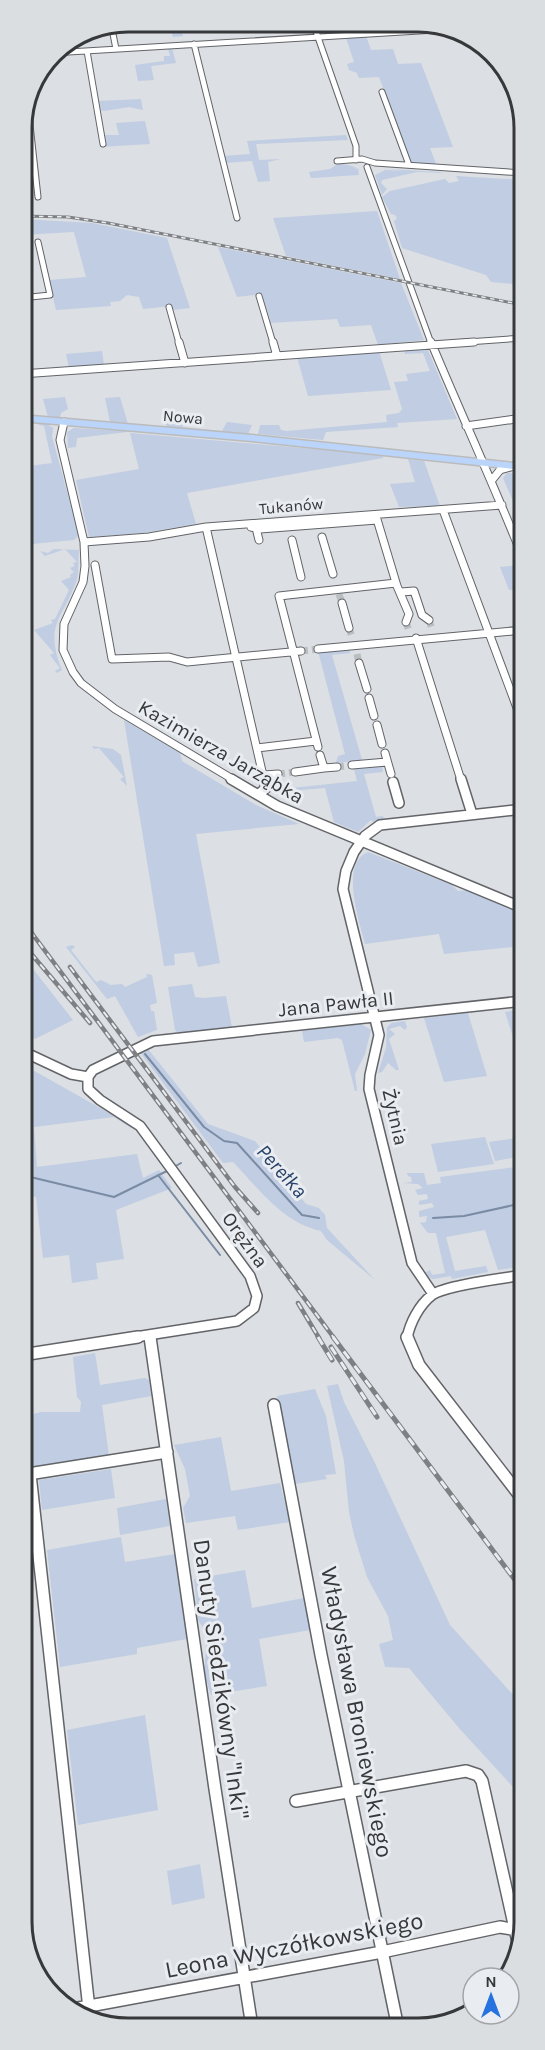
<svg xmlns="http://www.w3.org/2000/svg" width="545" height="2050" font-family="Karla,sans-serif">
  <rect width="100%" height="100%" fill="#dcdfe3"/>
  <path fill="#c0cde2" d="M170 21 241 22V23L218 24 219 30C209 26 193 28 184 22L185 29 181 30 183 36 173 37 171 30 163 31V22H168V29H174Z
    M366 36 371 50 393 49 398 64 421 63 453 147 430 148 436 164 411 162 379 77 359 78 357 73 349 70 347 64 354 62 346 38Z
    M172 48 176 63 151 66 154 80 138 81 135 65 164 61V56H170L168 49H162Z
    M141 99 143 110 129 107 104 111 101 110 99 101Z
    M145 121 150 144 100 147V145L105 144V135H119L116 123Z
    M346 135 348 140 256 144 259 160 281 159 268 162 270 181 258 182 252 161 225 163 223 156 250 154 247 141Z
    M339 163C348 166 352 164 361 171L348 165 358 170 359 175 311 178 309 172 330 169Z
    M387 169 440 172 443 173 417 172 382 180 381 183 387 189 382 195 375 175 385 170 405 171Z
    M456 176 523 180V285L491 282 486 275 402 248 394 221 397 219 395 215 391 214 382 197 390 191 445 179 449 183 459 181Z
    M377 211 400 279 286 256 273 218Z
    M21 219 92 223 167 238 190 308 172 310 171 306 143 309 139 297 127 295 120 301 110 302 111 306 56 310 49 280 86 277 74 232 21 235Z
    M218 247 401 283 424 340 378 345 371 325 340 327 337 319 269 323 270 319 262 294 237 297Z
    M427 348 457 419 397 423 398 427 326 432 323 440 258 434 260 425H279L281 430 287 431 387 422 386 415 399 413 402 409 394 382 408 381 406 374 430 371 423 353 405 354 404 349Z
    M102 351 104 365 69 368 66 354Z
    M379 351 391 390 308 396 297 357Z
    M65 397 68 409 61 413 60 418 48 417 43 399Z
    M120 397 128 424 110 422 105 398Z
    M167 419 180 421 183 427 222 431 227 422 252 425 248 434 167 427 165 421Z
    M30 422 47 424 53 428 52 437 79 535 74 540 21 545V467L52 463 44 426Z
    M74 428 127 431V432L77 438 76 447 68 448 67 432Z
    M130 433 382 455 383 458 187 493 196 524 142 533 89 537 76 480 139 469Z
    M408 459 424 461 440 506 399 507 390 484 415 482Z
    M507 473 523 474 522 489 511 493 523 490V509L522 507 516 508 503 478Z
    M54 549 79 550C78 560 79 571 77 579 64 619 43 623 62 670L57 673 55 671 60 668 50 655 54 653 34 630 53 623 51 620 55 619 69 590 61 581 71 577 70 575 74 572 70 568 75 566 73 563 77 562 65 549 45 556 40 551 48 553Z
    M519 565 523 575V589L509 590 500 567Z
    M349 648 350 653 332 655 362 760 336 763 338 756 345 754 318 651Z
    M124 720 180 753 182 761 256 805 299 824 196 834 220 963 198 967 194 952 174 954 175 965 164 966Z
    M92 746 113 749 121 755 127 786 120 779 124 777 99 748 94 749Z
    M382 766 383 772 364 774 376 817 383 816 384 821 373 822 371 820 358 832 334 822 325 788 276 792 275 788H271L272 785 280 784 283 789 357 781 354 769Z
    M368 852 452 885 458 891 468 890 520 912 523 914V946L444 954 439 934 365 944C360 923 339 863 368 852Z
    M72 945 75 947 71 950 96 982 101 980 111 985 122 984 125 987 147 977 146 974 152 975 157 1003 150 1005 151 1011H154L157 1030 138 1037 115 996 107 999 66 947Z
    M22 955 73 1020 35 1039 22 1030Z
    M192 984 195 997 203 998 226 996 232 1028 179 1034 175 1030 168 987Z
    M523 1009V1068L505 1012Z
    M468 1013 487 1076 444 1082 424 1018Z
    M405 1021 407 1027 405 1030 400 1026 389 1029 395 1034 389 1039 399 1070H396L388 1063 382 1072 378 1073 386 1048 387 1027 392 1023Z
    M361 1024 371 1030 365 1054 355 1074 357 1091H355L342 1040 338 1038 304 1042 302 1031Z
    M148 1049 208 1124 255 1141 306 1204 319 1208 325 1215 327 1228 375 1280 327 1240 321 1231C283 1223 259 1189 233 1162L223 1163 140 1052Z
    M22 1064 132 1126 131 1128 114 1117 34 1127 37 1167 137 1154 143 1178 159 1170 172 1188 116 1210 124 1259 96 1263 98 1279 72 1283 69 1255 43 1258 36 1197 22 1193Z
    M485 1137 494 1164 438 1172 431 1144Z
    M523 1137V1156L495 1161 489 1142Z
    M523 1166V1209L521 1210 523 1218 524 1266 498 1270 485 1230 446 1237 455 1271 486 1266 488 1272 452 1279 451 1276 433 1279 429 1277 426 1272 430 1270 432 1275 445 1273 436 1233H428L420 1223 426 1222 427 1216 419 1217V1211L434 1207 432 1203 419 1205V1201L428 1199 427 1194 418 1195 415 1190 423 1188 418 1184 403 1183 412 1182 411 1177 408 1176 407 1173H424L427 1185 441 1183 440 1177Z
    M95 1353 100 1385 145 1378 149 1380 151 1396 102 1405 109 1456 30 1469 23 1416 42 1412H80L81 1402 77 1397 73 1357Z
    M338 1384 344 1402 373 1459 450 1625 524 1707V1799L459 1728 409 1668 385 1667 379 1644 393 1640 388 1616 367 1577 354 1535 349 1512 344 1461 327 1386Z
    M315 1389 326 1416 336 1474 325 1475 327 1479 295 1484 277 1396Z
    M221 1437 231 1491 280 1483 290 1522 238 1530 235 1516 186 1523 183 1508 190 1496 185 1469 174 1445Z
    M111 1469 115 1498 42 1510 39 1480Z
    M166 1499 170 1526 120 1535 117 1508Z
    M121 1537 125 1562 175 1554 187 1639 137 1648V1654L60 1667 47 1550Z
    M245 1570 252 1608 304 1598 310 1630 259 1639 267 1686 211 1695 204 1673 207 1634 198 1620 194 1579Z
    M145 1715 158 1810 78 1825 67 1730Z
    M200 1864 205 1898 172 1905 167 1871Z"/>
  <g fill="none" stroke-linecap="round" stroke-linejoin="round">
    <path stroke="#7a8ba4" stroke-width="2" d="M145 1054 204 1127 224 1141 237 1143 302 1215 319 1218
      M174 1167 181 1163
      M22 1175 114 1197 169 1170
      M158 1175 220 1255
      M433 1218 464 1216 523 1203"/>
    <path stroke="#bbbec1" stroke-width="7" stroke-dasharray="7 4" stroke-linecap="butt" d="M339 594 342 603
      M429 620 432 629
      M406 622 409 631
      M349 628 352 637
      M301 651 318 649
      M357 654 359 663
      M337 767 352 765
      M278 774 295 772"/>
    <defs>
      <path id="minor-far3" d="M313 23 356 146V160
        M111 24 116 49
        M194 44 237 218
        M87 51 103 144
        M52 53 452 29
        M382 92 409 165
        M28 107 38 197
        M337 161 362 159 375 163 523 173
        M367 167 431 343
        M259 296 273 343
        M21 298 50 295 38 242
        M169 307 179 343
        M453 343 523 338"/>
      <path id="minor-far2" d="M179 342 185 363
        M273 342 277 356
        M431 342C461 414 494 485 523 558
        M21 374 474 342
        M64 422 60 440 84 542 85 566 83 582 64 624 63 650 73 672 81 683 115 709 234 780
        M466 426 523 418
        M492 480 500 470 514 466
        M443 510 523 724
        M376 516 397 586 409 614 406 622
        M206 527 264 780
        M251 527 256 528 259 540
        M260 529 377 520
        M322 537 333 574
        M292 540 301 577
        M84 542 149 537 206 527 502 505
        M95 565 112 659 169 657 187 662 301 651
        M401 592 414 591 422 615 429 620
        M342 603 349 628
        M416 638 461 780
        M318 649 523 630
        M359 663 367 689
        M369 698 374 716
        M377 725 382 744
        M318 747 279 596 396 583
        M257 748 316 741
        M385 753 391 774
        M352 765 387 762
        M324 768 337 767
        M295 772 324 768 320 755
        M264 775 278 774"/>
      <path id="minor-far1" d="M231 779 277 806 523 908
        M461 779 472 814
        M393 782 399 803
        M258 795 266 788 264 779
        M22 1051 71 1074 88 1077
        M433 1294 412 1263 369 1089 370 1075 379 1035 343 889 346 871 354 852 365 836 380 825 523 809
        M129 1338 237 1321 254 1308 257 1296 250 1276 140 1126 100 1100 88 1089V1077L93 1070 153 1041 523 1001
        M407 1338C410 1323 419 1305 432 1295 445 1285 506 1278 524 1275"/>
      <path id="minor" d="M150 1337 215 1789 252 2027
        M407 1337 419 1365 524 1501
        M22 1355 138 1337
        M274 1405 321 1655 398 2028
        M30 1474 90 2018
        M22 1475 167 1452
        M296 1801 466 1771 478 1775 482 1781 518 1942
        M73 2009 382 1952 500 1927 523 1931"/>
      <path id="major" d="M21 415 252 435 523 464V470L252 441 21 421Z"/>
    </defs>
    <use href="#minor-far3" stroke="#626468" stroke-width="7"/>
    <use href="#minor-far2" stroke="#626468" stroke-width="9"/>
    <use href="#minor-far1" stroke="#626468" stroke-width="12"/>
    <use href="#minor" stroke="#626468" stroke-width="14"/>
    <use href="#major" stroke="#bbbbbc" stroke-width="3"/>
    <use href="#minor-far3" stroke="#fff" stroke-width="5"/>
    <use href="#minor-far2" stroke="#fff" stroke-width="7"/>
    <use href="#minor-far1" stroke="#fff" stroke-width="9"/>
    <use href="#minor" stroke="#fff" stroke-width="11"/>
    <use href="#major" fill="#bbd4f9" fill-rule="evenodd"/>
    <defs>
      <path id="rail-far2" d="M21 216 68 217 108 223 523 305"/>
      <path id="rail-far1" d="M22 920 334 1338
        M22 943 90 1023
        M70 967 235 1187 258 1213
        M298 1303 319 1338"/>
      <path id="rail" d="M318 1337 332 1360
        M333 1337 524 1592
        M331 1347 377 1417"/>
    </defs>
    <use href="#rail-far2" stroke="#7e8083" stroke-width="3"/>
    <use href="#rail-far1" stroke="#7e8083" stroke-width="4.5"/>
    <use href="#rail" stroke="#7e8083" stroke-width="5"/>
    <use href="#rail-far2" stroke="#e9ecf0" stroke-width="1.5" stroke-dasharray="4.5" stroke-linecap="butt"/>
    <use href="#rail-far1" stroke="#e9ecf0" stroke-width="2" stroke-dasharray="7" stroke-linecap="butt"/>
    <use href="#rail" stroke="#e9ecf0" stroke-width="3" stroke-dasharray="9" stroke-linecap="butt"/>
  </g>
  <g text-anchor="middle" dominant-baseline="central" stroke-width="6" stroke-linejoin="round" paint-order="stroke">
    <g font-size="16" fill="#37383a" stroke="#e9ecf0">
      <text transform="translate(183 417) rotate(5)">Nowa</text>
      <text transform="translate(291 506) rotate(-5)">Tukanów</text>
    </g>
    <g font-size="20" fill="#37383a" stroke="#e9ecf0">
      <text transform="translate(221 752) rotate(30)">Kazimierza Jarząbka</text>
      <text transform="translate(336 1004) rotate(-6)">Jana Pawła II</text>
      <text transform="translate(395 1117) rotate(77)">Żytnia</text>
      <text transform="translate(245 1240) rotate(54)">Orężna</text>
    </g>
    <g font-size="21" font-style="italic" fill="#274167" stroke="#e9ecf0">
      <text transform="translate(282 1171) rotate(48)">Perełka</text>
    </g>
    <g font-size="24" fill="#37383a" stroke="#e9ecf0">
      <text transform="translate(221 1679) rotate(82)">Danuty Siedzikówny "Inki"</text>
      <text transform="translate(357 1712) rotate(79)">Władysława Broniewskiego</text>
      <text transform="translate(294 1945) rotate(-11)">Leona Wyczółkowskiego</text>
    </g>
  </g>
  <path d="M0 0H545V2050H0ZM128 32H418A96 96 0 0 1 514 128V1922A96 96 0 0 1 418 2018H128A96 96 0 0 1 32 1922V128A96 96 0 0 1 128 32Z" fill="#dbdee1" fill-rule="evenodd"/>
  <path fill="none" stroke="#37383a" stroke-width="3" d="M128 32H418A96 96 0 0 1 514 128V1922A96 96 0 0 1 418 2018H128A96 96 0 0 1 32 1922V128A96 96 0 0 1 128 32Z"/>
  <g transform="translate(491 1996)"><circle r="28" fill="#e9ecf0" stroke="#a2a4a7" stroke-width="1.5"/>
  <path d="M0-4.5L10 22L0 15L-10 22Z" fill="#2672de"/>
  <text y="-9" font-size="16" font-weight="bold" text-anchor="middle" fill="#37383a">N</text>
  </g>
</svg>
